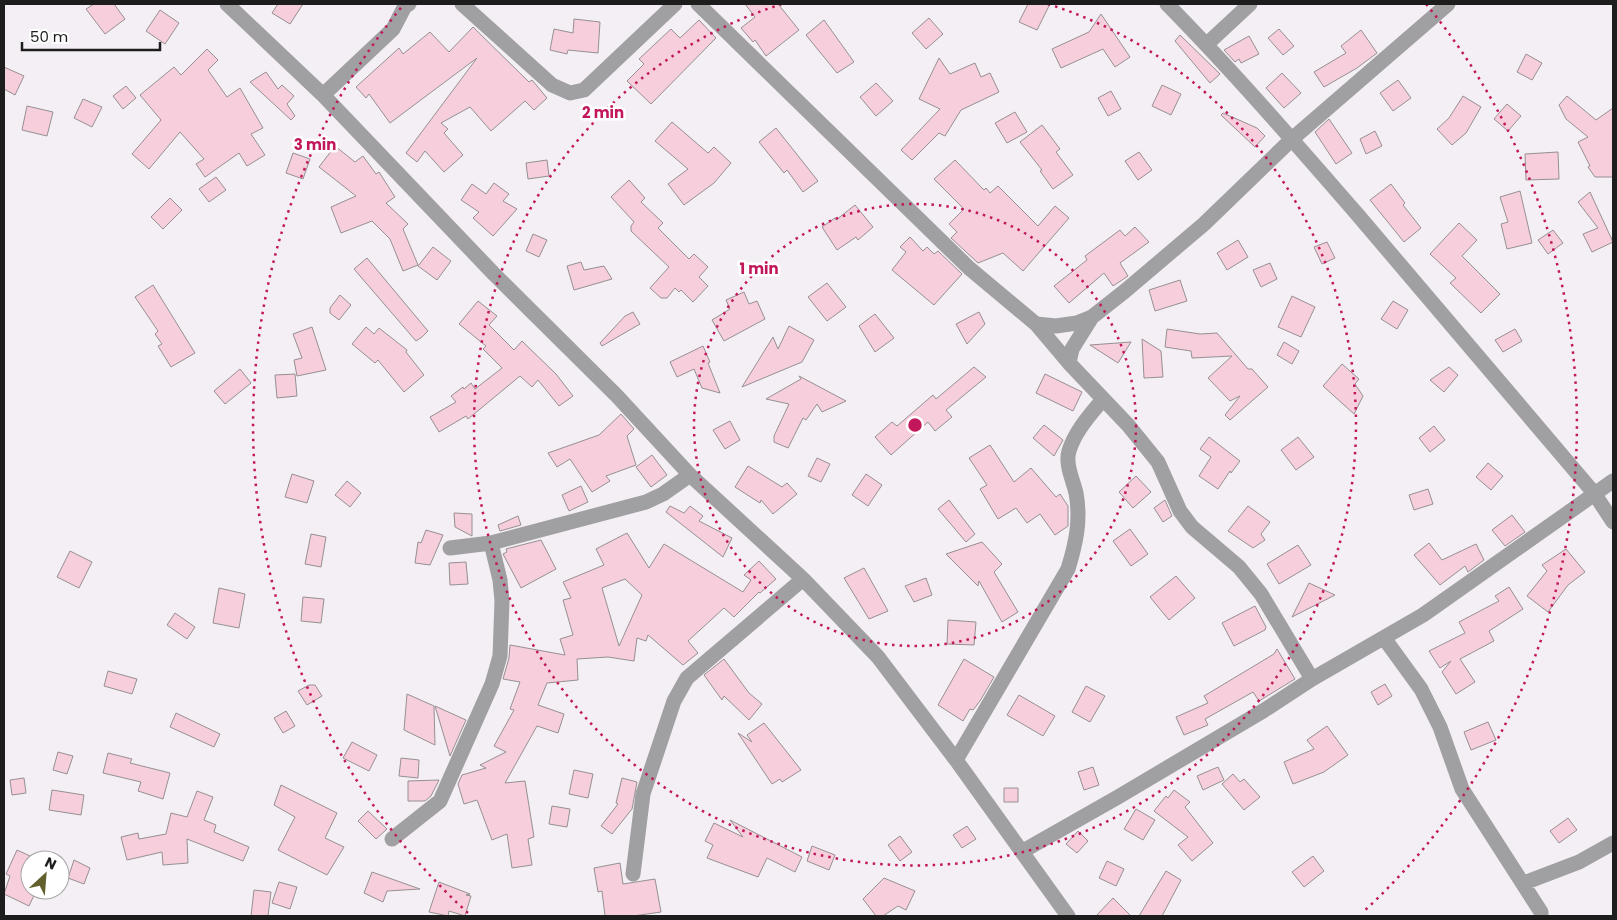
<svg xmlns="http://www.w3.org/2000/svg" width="1617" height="920" font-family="Poppins,sans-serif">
  <rect width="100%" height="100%" fill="#f4eff4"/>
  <path fill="#f6cedc" stroke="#969092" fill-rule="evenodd" d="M94 4H114L125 19 105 34 86 9Z
    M278 4H303L290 24 272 13Z
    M745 4H778L799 30 766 56 755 40 753 42 741 28 755 17Z
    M1028 4H1050L1037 30 1019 22Z
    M160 10 179 23 165 44 146 31Z
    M1101 14 1130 57 1115 67 1103 49 1061 68 1052 49 1089 32Z
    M929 18 943 34 926 49 912 33Z
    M574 19 600 22 598 53 568 50 567 54 550 50 554 29 573 33Z
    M699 20 716 38 651 104 627 81 644 64 639 59 671 29 680 38Z
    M824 20 854 62 837 73 806 35Z
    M473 27 529 82 532 80 547 98 534 110 525 101 491 131 470 107 441 123 448 129 444 133 463 155 444 172 425 151 417 162 406 153 477 58 390 123 369 94 366 98 356 87 399 48 403 54 430 32 449 52Z
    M1279 29 1294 46 1283 55 1268 38Z
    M1361 30 1377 53 1357 68 1324 87 1314 72 1346 53 1341 46Z
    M1180 35 1220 74 1210 83 1175 41Z
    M1249 36 1259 54 1241 63 1239 59 1235 62 1224 50Z
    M207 49 218 60 208 70 227 97 240 88 263 128 251 134 265 155 247 166 239 153 205 177 196 164 204 159 180 132 149 169 132 154 161 120 140 95 174 67 181 75Z
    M1526 54 1542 63 1532 80 1517 72Z
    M939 58 950 74 975 63 981 77 990 73 999 92 961 110 945 136 939 133 912 160 901 150 940 109 919 99Z
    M4 67 24 76 15 95 4 89Z
    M266 72 278 89 282 85 294 96 287 104 295 116 291 120 250 82Z
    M1282 73 1301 93 1284 108 1266 88Z
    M1398 80 1411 98 1393 111 1380 93Z
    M876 83 893 101 876 116 860 97Z
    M1162 85 1181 94 1171 115 1152 106Z
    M126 86 136 98 123 109 113 96Z
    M1111 91 1121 109 1108 116 1098 98Z
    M1463 96 1481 107 1466 133 1452 145 1437 129 1449 118Z
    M1567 96 1596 120 1613 108V177H1595L1588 167 1590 166 1578 142 1588 137 1566 119 1559 105Z
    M83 99 102 107 92 127 74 118Z
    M1507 104 1521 116 1508 131 1494 119Z
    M27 106 53 112 47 136 22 130Z
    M1015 112 1027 132 1007 143 995 123Z
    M1223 113 1257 128 1265 136 1255 147 1221 115Z
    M1329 119 1352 153 1336 164 1315 132Z
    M672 122 708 153 714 147 731 163 714 183 684 205 668 184 688 169 655 141Z
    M1042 125 1060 149 1056 152 1073 175 1053 189 1040 171 1042 170 1020 142Z
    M776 128 818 181 803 192 787 170 784 173 759 142Z
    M1375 131 1382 146 1366 154 1360 139Z
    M335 146 355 162 363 156 376 174 379 172 395 197 386 203 408 224 403 229 418 265 403 271 390 239 372 221 341 233 331 207 356 196 319 167Z
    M1139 152 1152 170 1138 180 1125 161Z
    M1558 152 1559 179 1526 180 1525 154Z
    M293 153 310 159 303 179 286 173Z
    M547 160 549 176 528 179 526 163Z
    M955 160 984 190 986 188 990 193 998 186 1038 226 1055 206 1069 218 1023 271 1003 253 978 263 951 238 957 232 949 224 964 209 934 179Z
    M216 177 226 190 209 202 199 189Z
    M629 180 645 198 641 202 663 223 658 228 689 259 694 254 708 267 699 277 708 286 693 302 681 290 679 292 675 288 667 298H661L650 288 669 267 631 231V226L634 222 611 197Z
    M494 183 509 194 503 201 517 209 493 236 473 218 479 212 461 200 472 184 486 194Z
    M1391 184 1405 203 1403 205 1421 228 1404 242 1370 200Z
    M1520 191 1532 243 1507 249 1501 224 1508 222 1500 197Z
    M1590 192 1613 242 1592 252 1583 234 1598 228 1578 202Z
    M170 198 182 210 163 229 151 217Z
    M855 205 873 227 858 240 856 237 837 250 822 227 835 218 836 220Z
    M1459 223 1477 240 1462 256 1500 294 1481 313 1450 283 1456 278 1430 254Z
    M1135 227 1149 242 1120 263 1128 276 1113 286 1104 273 1069 303 1054 286 1087 260 1085 256 1120 230 1125 236Z
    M1553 230 1563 243 1548 254 1538 240Z
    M533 234 547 240 539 257 526 251Z
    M910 237 923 251 927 247 934 254 938 251 962 274 934 305 892 270 906 252 900 247Z
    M1238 240 1248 257 1227 270 1217 253Z
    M1327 242 1335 258 1322 264 1314 247Z
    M433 247 451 261 437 280 418 266Z
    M367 258 428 331 422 337 416 341 354 269Z
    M581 262 584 270 604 266 612 279 574 290 567 266Z
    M1270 263 1277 279 1261 287 1253 270Z
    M1180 280 1187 301 1155 311 1149 290Z
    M827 283 846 307 827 321 808 297Z
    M153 285 195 353 171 367 158 346 162 344 155 334 158 331 135 297Z
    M744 292 749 304 757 301 765 319 724 341 712 320 730 309 726 300Z
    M340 295 351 305 339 320 330 313V308Z
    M1292 296 1315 307 1301 337 1278 327Z
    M478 301 497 316 489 325 514 350 522 341 556 374 573 396 559 406 538 380 532 387 520 376 468 419 466 416 439 432 430 417 456 402 451 396 463 387 464 389 471 383 475 389 502 368 483 349 486 346 459 324Z
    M1393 301 1408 310 1397 329 1381 319Z
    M633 312 640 324 602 346 600 343 625 316Z
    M979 312 985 324 967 344 956 324Z
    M875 314 894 338 875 352 859 326Z
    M789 326 814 340 802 362 742 387 773 337 778 349Z
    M312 327 326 370 297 376 294 360 302 358 293 334Z
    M366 327 374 334 379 328 407 350 406 352 424 375 404 392 378 360 375 363 352 344Z
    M1167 329 1200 334 1217 333 1248 369H1252L1268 387 1230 420 1225 415 1240 396 1230 401 1208 378 1232 356 1192 358 1191 351 1165 347Z
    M1515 329 1522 341 1503 352 1495 340Z
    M1142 339 1161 351 1163 377 1144 378Z
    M1131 342 1118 363 1090 345Z
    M1284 342 1299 351 1292 364 1277 355Z
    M703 346 710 362 708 363 720 393 702 388 694 369 677 377 670 362Z
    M1342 364 1359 379 1355 384 1363 396 1354 414 1323 386Z
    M974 367 986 377 946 410 952 417 935 431 928 422 891 455 875 437 892 422 897 426 933 395 936 399Z
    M1449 367 1458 375 1444 392 1430 380Z
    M240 369 251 383 225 404 214 391Z
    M295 374 297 396 277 398 275 375Z
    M1045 374 1082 392 1073 411 1036 393Z
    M799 376 846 401 822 412 817 404 806 420 803 418 788 448 774 442V436L789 404 766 399 801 379Z
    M621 414 634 429 627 436 636 465 606 476 610 481 592 492 570 459 557 467 548 453 599 435Z
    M730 421 740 440 725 449 713 430Z
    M1044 425 1063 440 1054 456 1033 438Z
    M1434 426 1445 440 1430 452 1419 438Z
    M1209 437 1240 461 1231 473 1230 471 1218 489 1199 476 1211 457 1200 449Z
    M1298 437 1314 457 1296 470 1281 450Z
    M990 445 1014 482 1031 468 1056 497 1060 494 1068 506V526L1055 535 1040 514 1027 523 1016 508 998 519 980 489 987 485 969 458Z
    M652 455 667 475 651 487 636 467Z
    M817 458 830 464 821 482 808 476Z
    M1488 463 1503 476 1491 490 1476 477Z
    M748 466 782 487 787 483 797 494 773 514 761 500 760 503 735 487Z
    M292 474 314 481 307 503 285 497Z
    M866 474 882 485 868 506 852 495Z
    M1136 476 1151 492 1133 508 1119 492Z
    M347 481 361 493 350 507 335 495Z
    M581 486 588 502 569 511 562 495Z
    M1428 489 1433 504 1414 510 1409 495Z
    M949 500 975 534 966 542 938 509Z
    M1165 500 1172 516 1163 522 1154 508Z
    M670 506 684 513 690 506 703 516 699 521 732 538 723 557 666 512Z
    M1248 506 1270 522 1261 534 1265 540 1253 548 1228 531Z
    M454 513 472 514V536L455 527Z
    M1512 515 1525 532 1505 546 1492 530Z
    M518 516 521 525 500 531 498 525Z
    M1130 529 1148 554 1131 566 1113 541Z
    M426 530 443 535 430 565 415 563 418 542 421 543Z
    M627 533 649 568 664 544 743 592 751 580 744 575 759 561 776 579 760 593 759 592 734 617 724 608 688 641 698 653 683 665 648 635 646 641 637 638 634 661 608 657 577 659 578 680 547 683 538 705 564 714 558 733 537 726 505 783 525 781 534 837 528 839 532 865 512 868 507 834 492 840 477 800 464 804 458 784 462 775 486 768 480 765 506 752 494 746 514 710 510 709 520 682 503 679 509 658 510 645 565 655 560 639 573 635 563 600 571 598 563 582 604 565 596 549ZM625 579 642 595 619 646 602 588Z
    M311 534 326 537 321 567 305 564Z
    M541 540 556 569 521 588 503 554 507 552 506 549Z
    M982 542 1002 564 994 572 1018 612 1002 622 979 581 978 586 946 554Z
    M1429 543 1442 560 1476 544 1484 560 1468 572 1465 566 1440 585 1414 555Z
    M1298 545 1311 565 1279 584 1267 564Z
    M1566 549 1585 572 1568 585 1548 612 1527 596 1547 571 1542 565Z
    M70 551 92 562 79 588 57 577Z
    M466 562 468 584 450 585 449 563Z
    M864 568 888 611 869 619 844 578Z
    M1176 576 1195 598 1169 620 1150 597Z
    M926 578 932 595 914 602 905 586Z
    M1309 583 1335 595 1292 617Z
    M1509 587 1523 609 1489 631 1494 641 1460 659 1475 682 1456 694 1442 672 1451 661 1440 668 1429 651 1465 633 1459 622 1499 601 1495 596Z
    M219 588 245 594 239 628 213 623Z
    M303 597 324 599 321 623 301 621Z
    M1255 606 1266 627 1265 630 1234 646 1222 623Z
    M175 613 195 627 187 639 167 625Z
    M948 620 976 622 974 645 947 644Z
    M1277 649 1295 679 1259 701 1253 692 1205 719 1208 725 1184 735 1176 717 1208 703 1204 696 1274 654Z
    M724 659 749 693 762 704 749 720 724 696 722 700 704 675Z
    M964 659 994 677 980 701 973 710 970 709 963 721 938 705Z
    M108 671 137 679 132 694 104 686Z
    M1385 684 1392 696 1378 705 1371 692Z
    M309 685H315L322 696 307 705 298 691Z
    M1086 686 1105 696 1090 722 1072 712Z
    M407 694 434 706 435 745 404 730Z
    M1019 695 1055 716 1043 736 1007 715Z
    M435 706 466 720 450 756Z
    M286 711 295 726 283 733 274 718Z
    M176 713 220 734 214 747 170 727Z
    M1488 722 1496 740 1471 750 1464 732Z
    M764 723 801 770 782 782 780 779 772 784 738 733 752 742 747 735Z
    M1327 726 1348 755 1324 772 1293 784 1284 762 1314 749 1307 740Z
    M352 742 377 755 369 771 343 758Z
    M58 752 73 756 67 774 53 770Z
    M108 753 132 759 130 763 170 773 163 799 138 791 141 782 103 773Z
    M401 758 419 760 418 778 399 776Z
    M1093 767 1099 785 1084 790 1078 772Z
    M1218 767 1224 780 1203 790 1197 776Z
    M574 770 593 774 588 798 569 794Z
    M1233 774 1240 782 1244 779 1260 797 1244 810 1222 784Z
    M24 778 26 793 12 795 10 780Z
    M622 778 637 782 632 809 612 834 601 826 618 804 616 803Z
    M439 780 431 796 425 801H408V781Z
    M281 785 337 813 325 838 344 847 327 875 278 850 295 817 274 805Z
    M1004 788H1018V802H1004Z
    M52 790 84 795 81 815 49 810Z
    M1174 790 1190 802 1185 807 1213 843 1192 861 1178 845 1188 837 1154 811 1166 796 1168 798Z
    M197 791 213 797 204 820 216 825 214 832 249 847 243 861 187 839 188 863 163 865 162 852 127 860 121 837 138 833 139 839 166 834 171 813 187 817Z
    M552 806 570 809 567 827 549 824Z
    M1136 809 1155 820 1143 840 1124 829Z
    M368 811 387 829 376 839 358 821Z
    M1568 818 1577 830 1559 843 1550 831Z
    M730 820 802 857 795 872 767 858 758 877 707 858 713 845 705 841 714 823 743 837Z
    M967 826 976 839 962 848 953 835Z
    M1078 831 1088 841 1077 853 1066 844Z
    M900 836 912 852 900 861 888 845Z
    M812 846 835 855 829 870 807 861Z
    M17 850 30 856V873L24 886 36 891 29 906 4 894 10 876 6 874Z
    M1313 856 1324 871 1304 887 1292 872Z
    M74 860 90 868 84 884 68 878Z
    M1107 861 1124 869 1116 886 1099 878Z
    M620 863 623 884 655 879 661 912 633 916H605L602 891 598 892 594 868Z
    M1166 871 1181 880 1162 916H1139Z
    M372 872 420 889 387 891 383 902 364 893Z
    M884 878 915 891 906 910 898 906 883 916H876L863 899Z
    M279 882 297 887 290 909 272 903Z
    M439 882 470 894 466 895 471 896 465 916 449 911 448 916 429 912Z
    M254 890 271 892 268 916H251Z
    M1113 898 1131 916H1096Z"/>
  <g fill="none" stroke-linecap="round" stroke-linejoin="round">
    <path stroke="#a09fa2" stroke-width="15" d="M227 4 323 95 494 274 617 396 690 475 803 579 878 657 956 760 1068 916
      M462 4 552 85 570 93 584 90 675 4
      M698 4 969 268 1036 324 1069 363 1128 425 1158 462 1180 511 1192 527 1239 567 1261 594 1312 679
      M1167 4C1233 71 1295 143 1357 214 1436 307 1515 400 1594 493L1613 522
      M1207 44 1250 4
      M323 95 393 29 405 6 409 4
      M1036 324 1056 326 1077 323 1092 317 1125 291 1204 224 1292 139 1448 4
      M1069 363 1072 349 1092 317
      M450 548 491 543 646 502 663 494 690 475
      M1384 638 1421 689 1440 727 1462 789 1541 912V916
      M956 760 1068 569C1076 543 1081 520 1076 493 1073 480 1065 464 1069 451 1075 431 1090 415 1103 399
      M392 839 440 801 492 684 500 656 502 601 500 580 491 543
      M1023 851 1118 797 1263 711 1312 679 1423 615 1613 481
      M633 874 643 794 674 701 687 678 803 579
      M1524 883 1579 862 1613 843"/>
  </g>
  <g fill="none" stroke="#c2185b" stroke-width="2.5" stroke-dasharray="2.5 5">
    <circle cx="915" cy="425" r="221"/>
    <path d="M1048 4A441 441 0 1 1 782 4"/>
    <path d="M468 913A662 662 0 0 1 404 4M1426 4A662 662 0 0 1 1362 913"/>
  </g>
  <circle cx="915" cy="425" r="8" fill="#c2185b" stroke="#fff" stroke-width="2.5"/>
  <g font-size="15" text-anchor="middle" font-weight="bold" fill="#c2185b" stroke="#fff" stroke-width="5" stroke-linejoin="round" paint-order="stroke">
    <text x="603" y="118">2 min</text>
    <text x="315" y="150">3 min</text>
    <text x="759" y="274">1 min</text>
  </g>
  <rect width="1617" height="920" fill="none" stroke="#1e1d1e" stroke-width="10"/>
  <g transform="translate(45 875) rotate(26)"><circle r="24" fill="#ffffff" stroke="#a5a5a5"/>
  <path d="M0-4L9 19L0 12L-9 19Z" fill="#62602c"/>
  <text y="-8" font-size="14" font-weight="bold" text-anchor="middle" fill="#1e1d1e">N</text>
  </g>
  <path d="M22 42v8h138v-8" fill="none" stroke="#1e1d1e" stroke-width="2.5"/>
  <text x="30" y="42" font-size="15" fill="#1e1d1e" stroke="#ffffff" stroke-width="4" paint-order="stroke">50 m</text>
</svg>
